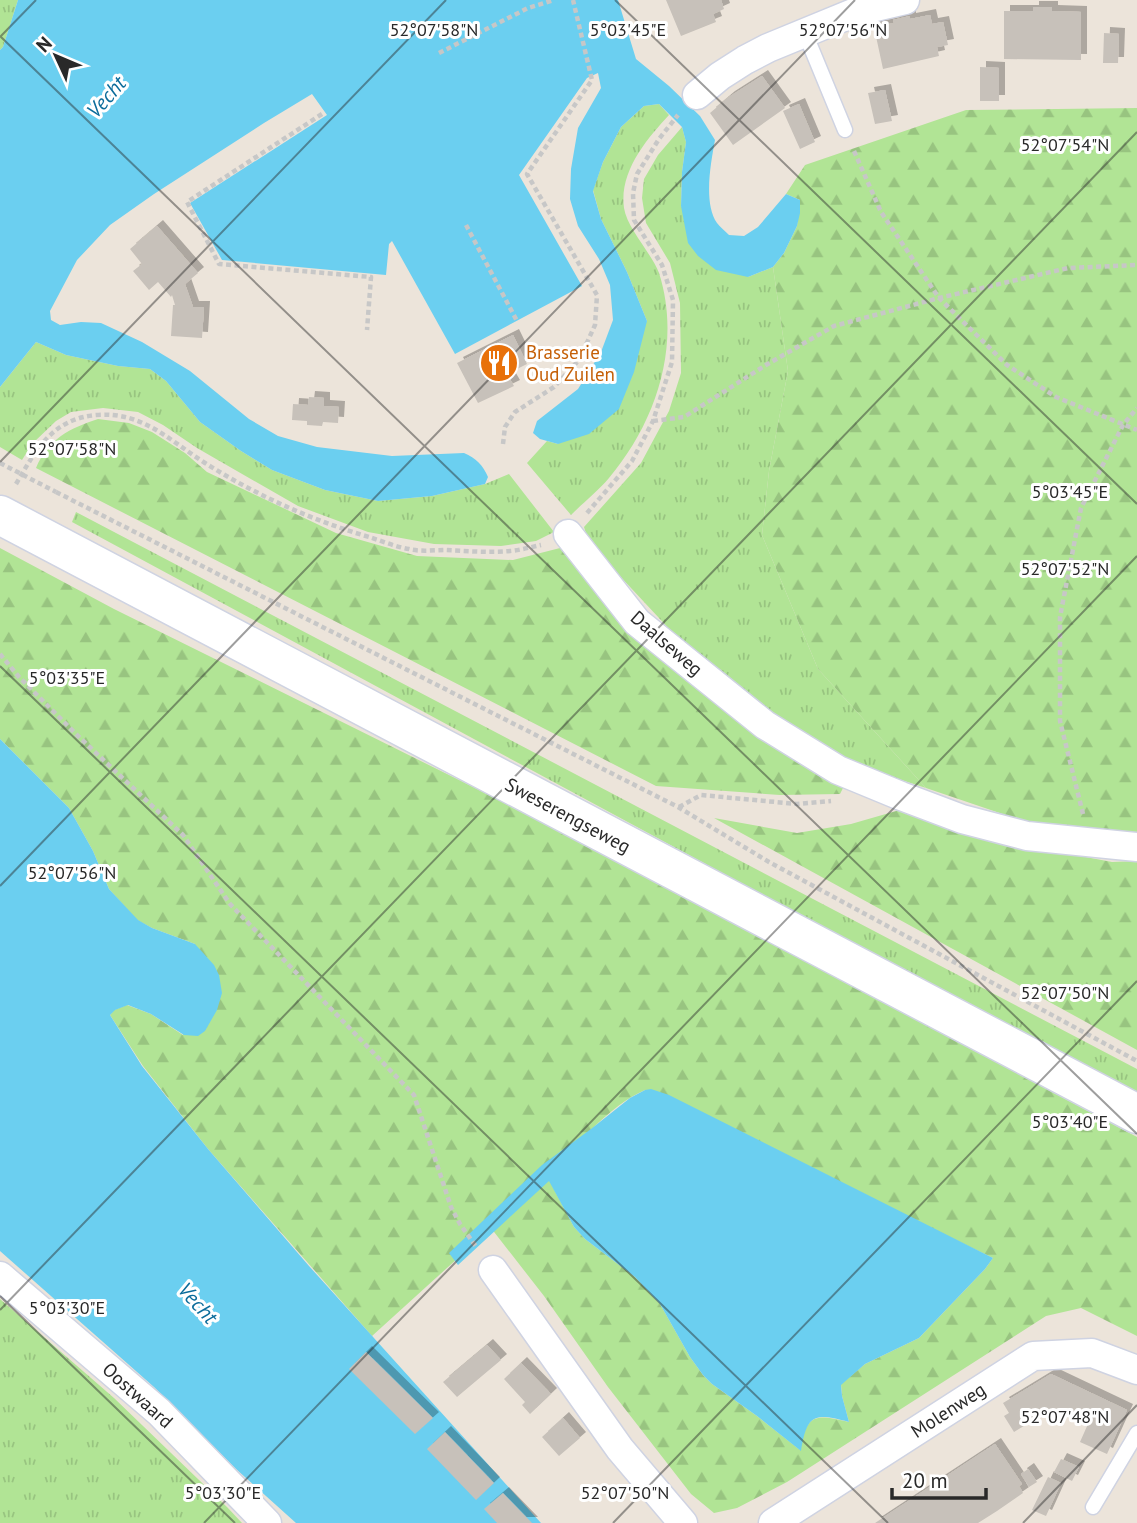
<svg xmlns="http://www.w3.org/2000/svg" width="1137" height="1523" font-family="'PT Sans',sans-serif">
  <defs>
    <pattern id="grass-tufts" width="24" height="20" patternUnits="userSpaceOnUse" patternTransform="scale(1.75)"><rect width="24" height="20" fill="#b1e495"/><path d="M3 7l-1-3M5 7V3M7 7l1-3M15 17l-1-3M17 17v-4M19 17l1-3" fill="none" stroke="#98c480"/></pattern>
    <pattern id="forest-firs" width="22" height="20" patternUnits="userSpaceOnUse" patternTransform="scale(1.75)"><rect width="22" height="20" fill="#b1e495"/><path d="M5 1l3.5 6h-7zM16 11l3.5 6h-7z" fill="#98c480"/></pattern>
    <filter id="shadow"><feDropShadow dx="6" dy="-6" stdDeviation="0" flood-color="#0004"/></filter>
  </defs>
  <rect width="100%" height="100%" fill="#ece4da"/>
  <path fill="url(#grass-tufts)" d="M0 0H18L3 47 0 50Z
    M659 104 669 115C647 139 619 171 624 208 627 228 652 254 659 273 682 345 656 422 609 478 598 491 583 503 571 515L527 463 547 441 558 444 647 321 627 272 601 219 593 190 603 162 621 127 644 106Z
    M682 127 686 142 682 172 681 206 748 277 773 267 788 371 769 471 762 535 818 669 926 788 849 763 780 723 673 633 589 543 584 527 641 463 669 411 681 373 680 303 670 263 646 223 642 198 644 179 658 155Z
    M36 342 66 355 118 366 150 369 166 381 200 422 241 451 272 470 325 490 378 501 432 496 485 484 509 474 554 532 536 541 501 546 434 544 368 532 298 506 197 448 163 425 138 412 103 408 71 412 56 421 32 444 22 460 0 447V387Z
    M76 512 1137 1069V1097L72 522Z
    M0 1299 114 1398 227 1507 242 1523H0Z"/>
  <path fill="url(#forest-firs)" fill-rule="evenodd" d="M1137 108V833L1032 824 926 788 818 669 762 535 769 471 788 371 773 267 784 253 797 226 800 200 786 194 805 165 966 110Z
    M98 419 129 423 152 432 185 453 207 472 336 533 417 556 513 560 564 547 845 784 840 794 780 795 656 786 36 468C48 439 70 428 98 419Z
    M0 548 114 609 558 829 1137 1137V1336L1081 1308 1046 1316 787 1482 737 1508 714 1513 691 1494 608 1387 544 1296 491 1228 372 1336 208 1149 143 1066 110 1015 114 1010 127 1005 151 1014 183 1035 195 944 152 928 137 920 109 889 93 851 69 808 0 739ZM645 1090 993 1258 985 1269 919 1338 865 1364 841 1384 842 1396 849 1422C815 1414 807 1413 800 1450L757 1416 712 1384 703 1375 690 1357 660 1304 635 1277 585 1239 574 1227 547 1176C573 1148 610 1105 645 1090Z
    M910 807 981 837 1112 862 1137 861V1050L714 818 797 833 851 824Z"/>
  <path fill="#6bcff0" d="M18 0H618L636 59 669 86 700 116 715 140C711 162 703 203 717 223 720 227 725 231 729 235L744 236 758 227 786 194 800 200V213L797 226 784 253 773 267 748 277 716 270 698 256 688 243 681 206 682 172 686 142 682 127 659 104 644 106 621 127 603 162 593 191 601 219 627 272 647 321 634 372 619 409 589 434 558 444 540 439 533 433 537 421 578 389 601 352 613 320 610 285 599 259 578 226 570 199 571 169 578 128 601 88 598 73 587 78 519 175 582 286 455 354 392 241 389 244 386 275 222 260 190 203 327 115 312 94 264 123 154 194 110 225 77 260 50 311 51 320 60 325 81 322 101 323 142 342 190 371 249 419 278 436 317 447 392 456 464 453C476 458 483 465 488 477L485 484 432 496 378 501 325 490 272 470 241 451 200 422 166 381 150 369 118 366 66 355 36 342 0 387V50L3 47Z
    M0 739 69 808 93 851 109 889 138 920 152 928 195 944 214 965 219 975 222 993 217 1010 205 1031 198 1036 184 1035 151 1014 128 1005 115 1010 110 1015 142 1066 208 1149 309 1266 541 1523H296L236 1469 154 1387 0 1251Z
    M651 1089 669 1095 993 1258 985 1269 919 1338 865 1364 841 1385 842 1396 849 1422C815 1413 807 1413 801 1451L757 1416 712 1384 703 1375 690 1357 660 1304 635 1277 585 1239 574 1227 549 1181 458 1265 449 1253 542 1165 591 1129 630 1098 645 1090Z"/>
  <path fill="#c7c1ba" filter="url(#shadow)" d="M666 0H721L724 9 713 14 716 22 681 36Z
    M1033 7H1052V11L1081 12V60L1004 59V11H1033Z
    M930 15 932 24 943 22 948 45 937 47 939 56 883 69 874 27 894 23 893 20 910 16V19Z
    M1104 33 1119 34 1118 63H1103Z
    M980 67 999 68V101H980Z
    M762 76 785 108 733 145 710 113 729 97Z
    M885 90 892 121 875 124 868 93Z
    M799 104 815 142 800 149 783 111Z
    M157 226 198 273 185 284 193 307H204L202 338 171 336 173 305H175L172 295 171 297 158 282 149 290 133 271 142 264 130 249Z
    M513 335 527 364 507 374 514 386 478 403 457 363Z
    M309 397 324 398V406L339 407 338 423 323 422 322 426 307 425V421L292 420 293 404 308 405Z
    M487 1345 501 1360 457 1397 443 1382Z
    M366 1352 433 1418 415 1434 349 1369Z
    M521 1363 551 1394 530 1414 522 1405 525 1402 504 1379Z
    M1051 1374 1127 1410 1107 1454 1080 1442 1088 1424 1053 1408 1014 1432 1004 1416 1009 1413 1003 1403Z
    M563 1418 580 1438 559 1456 542 1437Z
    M445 1432 494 1483 476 1500 427 1449Z
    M995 1444 1022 1484 1019 1486 1023 1493 997 1511 978 1523H875Z
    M1061 1459 1079 1467 1072 1481 1054 1472Z
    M1028 1469 1037 1482 1029 1487 1021 1474Z
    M1048 1477 1061 1483 1046 1516 1032 1510Z
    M503 1493 532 1523H497L484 1509Z"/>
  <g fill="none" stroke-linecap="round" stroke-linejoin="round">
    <defs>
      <path id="lane" d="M805 33 845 130
        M1093 1507 1137 1433"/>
      <path id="street" d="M697 95 720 76 745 60 768 48 858 11 905 0
        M568 534 637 622 765 725 838 770 901 796 962 819 1027 836 1137 847
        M493 1270 620 1449 683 1523
        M0 1276 159 1412 267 1523
        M773 1523 1033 1356 1092 1353 1137 1370"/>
      <path id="secondary" d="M0 515 1137 1114"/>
    </defs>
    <use href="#lane" stroke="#cfd3e2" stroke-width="17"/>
    <use href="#street" stroke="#cfd3e2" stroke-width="31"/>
    <use href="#secondary" stroke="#cfd3e2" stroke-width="41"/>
    <path stroke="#c7c7c7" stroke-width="4.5" stroke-dasharray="5 3.5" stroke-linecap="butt" d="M439 53 528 8 554 0
      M322 114 187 202 219 264 371 277 367 330
      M854 151 881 212 939 298 1007 365 1056 397 1137 430
      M466 225 517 321
      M653 421 684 417 766 365 834 326 939 298 1068 268 1137 265
      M503 444 505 427 515 412 554 387 579 360 595 325 597 295 527 174 592 80 573 0
      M16 484C36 450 52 419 96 415 142 411 169 440 205 463 256 495 311 520 369 537 382 541 396 547 409 549 421 552 434 550 446 550 467 551 490 553 510 551 521 550 531 547 541 545
      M56 492 678 807 769 862 1137 1061
      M587 513 632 461 653 421 672 362 673 300 662 265 634 220 633 193 637 174 659 139 678 115
      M0 654 19 677 78 736 183 835 230 904 414 1095 451 1207 460 1224 477 1248
      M679 807 701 795 797 804 831 801
      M1083 814 1060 721V617L1081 508 1123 425 1137 408"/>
    <use href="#lane" stroke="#fff" stroke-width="14"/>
    <use href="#street" stroke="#fff" stroke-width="28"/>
    <use href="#secondary" stroke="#fff" stroke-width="38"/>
    <path stroke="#c7c7c7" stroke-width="4.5" stroke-dasharray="5 3.5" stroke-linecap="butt" d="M0 463 56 492"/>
  </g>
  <path fill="none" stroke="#292929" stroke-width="2" stroke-opacity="0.45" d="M615 0 1137 504M0 36 1137 1134M0 37 36 0M0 462 446 0M0 666 888 1523M0 886 855 0M0 1296 235 1523M0 1310 1137 132M204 1523 1137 556M613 1523 1137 981M1023 1523 1137 1405"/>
  <defs>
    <symbol id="restaurant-disc" viewBox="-11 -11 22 22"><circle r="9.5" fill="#e8710a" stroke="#fff"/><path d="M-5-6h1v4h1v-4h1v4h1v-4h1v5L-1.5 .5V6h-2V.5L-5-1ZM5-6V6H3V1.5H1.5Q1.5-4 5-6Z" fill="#fff"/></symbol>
  </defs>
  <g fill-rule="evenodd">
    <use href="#restaurant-disc" x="477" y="341" width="44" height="44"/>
  </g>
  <g text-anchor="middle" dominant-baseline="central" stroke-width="6" stroke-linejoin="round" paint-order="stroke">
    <g font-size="19" fill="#c56008" stroke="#fff" text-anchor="start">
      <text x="526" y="352">Brasserie<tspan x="526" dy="22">Oud Zuilen</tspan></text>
    </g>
    <g font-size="19" fill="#292929" stroke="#fff">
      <text transform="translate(667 643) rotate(41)">Daalseweg</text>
      <text transform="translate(568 815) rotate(28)">Sweserengseweg</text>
      <text transform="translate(138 1395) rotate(42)">Oostwaard</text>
      <text transform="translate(948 1410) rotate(-33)">Molenweg</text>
    </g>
    <g font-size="21" font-style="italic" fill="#0b6c9b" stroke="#fff">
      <text transform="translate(106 97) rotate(-49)">Vecht</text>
      <text transform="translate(198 1303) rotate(48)">Vecht</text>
    </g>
  </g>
  <g font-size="18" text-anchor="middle" fill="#292929" stroke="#fff" stroke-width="6" stroke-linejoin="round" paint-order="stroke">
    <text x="628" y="36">5°03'45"E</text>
    <text x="434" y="36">52°07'58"N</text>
    <text x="843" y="36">52°07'56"N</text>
    <text x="1065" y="151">52°07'54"N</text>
    <text x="72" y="455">52°07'58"N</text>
    <text x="1070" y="498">5°03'45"E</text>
    <text x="1065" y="575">52°07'52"N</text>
    <text x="67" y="684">5°03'35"E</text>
    <text x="72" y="879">52°07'56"N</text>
    <text x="1065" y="999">52°07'50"N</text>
    <text x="1070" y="1128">5°03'40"E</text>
    <text x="67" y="1314">5°03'30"E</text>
    <text x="1065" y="1423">52°07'48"N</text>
    <text x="625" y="1499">52°07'50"N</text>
    <text x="223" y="1499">5°03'30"E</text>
  </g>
  <g transform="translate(56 56) rotate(314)" stroke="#ffffff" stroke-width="5" paint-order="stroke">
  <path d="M0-5L12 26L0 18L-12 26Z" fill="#292929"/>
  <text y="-10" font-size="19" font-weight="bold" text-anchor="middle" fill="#292929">N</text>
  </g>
  <path d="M892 1488v10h94v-10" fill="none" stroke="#292929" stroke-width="3.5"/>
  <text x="902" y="1488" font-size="21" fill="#292929" stroke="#ffffff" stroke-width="5" paint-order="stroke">20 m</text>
</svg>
